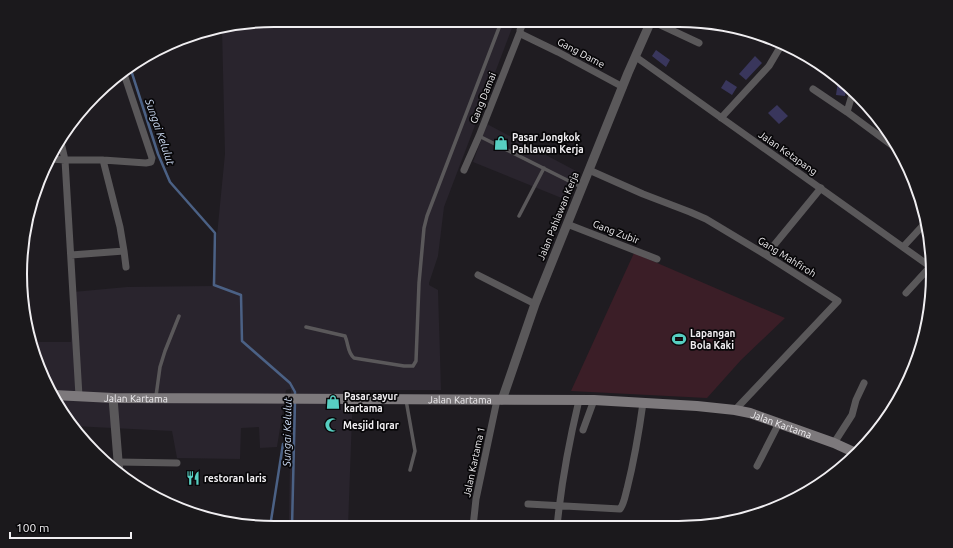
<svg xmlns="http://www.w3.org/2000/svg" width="953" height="548" font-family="Ubuntu,sans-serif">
  <rect width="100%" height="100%" fill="#1f1c21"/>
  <path fill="#29242d" d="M274 20H515L444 207 438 256 429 283V285L438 290 441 390H353L348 527H289L291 389 286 390 277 447 260 448 259 427 241 428 240 459 177 458 172 431 73 426 39 371 32 342H71L73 292 127 287 212 286 225 154 222 29Z
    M487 124 578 172 564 199 473 162Z"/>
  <path fill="#3b1e27" d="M634 253 785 318 741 360 707 398 571 391Z"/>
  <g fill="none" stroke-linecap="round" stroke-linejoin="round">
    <path stroke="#4b6185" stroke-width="2.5" d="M130 67 158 154 170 182 215 233 214 285 241 295 242 341 290 383 295 392V396
      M270 527 283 444
      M292 527 295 401"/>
  </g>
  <path fill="#39365c" d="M656 50 670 60 666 67 652 56Z
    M755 56 762 63 746 80 739 74Z
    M726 80 737 87 732 95 721 88Z
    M838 81 846 89 845 96 836 95Z
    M777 105 788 116 779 124 768 113Z"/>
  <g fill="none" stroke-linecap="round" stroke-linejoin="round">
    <path stroke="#5a585a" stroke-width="3.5" d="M479 136 581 187
      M519 216 544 168
      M306 327 345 336C349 345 347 352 354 358L404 366H413L416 361 419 283 424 228 427 216 502 20
      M156 396 160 367 165 351 179 316
      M406 400 415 451 410 470"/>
    <path stroke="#5a585a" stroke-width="7" d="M525 20 520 30 521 34 558 52 623 87
      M652 21 699 43
      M636 57 928 265
      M813 89 847 112
      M852 95 847 112 897 149
      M721 118 769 66 782 44
      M60 138 65 160H103L146 163 151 162 152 158 123 71
      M51 159 65 160 79 396
      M464 170 479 136 520 32
      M589 170 643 194 690 212 706 219 766 255 838 301 735 410
      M567 224 657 259
      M903 247 927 221
      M124 251 126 267
      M71 255 124 251 120 227 103 160
      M766 255 821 188
      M478 275 535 304
      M906 293 928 269
      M583 430 594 400
      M834 443 852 415 856 400 864 383
      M118 462 177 463
      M757 466 779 423
      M528 504 620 509C624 504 625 496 627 489 634 461 639 432 643 403
      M473 527 476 499 497 400
      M557 527C561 485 569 442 579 400"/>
    <path stroke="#5a585a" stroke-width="9" d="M113 398 119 473
      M502 400 535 304 628 73 651 21"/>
    <path stroke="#7d797c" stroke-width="10" id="s1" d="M54 395 113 398 594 400 697 406 735 410 750 413 834 443 858 454"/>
  </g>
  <defs>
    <symbol id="shop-bare" viewBox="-9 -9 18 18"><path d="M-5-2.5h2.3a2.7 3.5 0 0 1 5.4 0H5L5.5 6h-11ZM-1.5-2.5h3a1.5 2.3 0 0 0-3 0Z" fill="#57cec1" stroke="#080709" stroke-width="2.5" paint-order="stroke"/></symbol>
    <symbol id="stadium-bare" viewBox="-9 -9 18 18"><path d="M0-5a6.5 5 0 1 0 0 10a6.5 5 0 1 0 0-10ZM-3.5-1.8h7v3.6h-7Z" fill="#57cec1" stroke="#080709" stroke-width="2.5" paint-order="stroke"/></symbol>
    <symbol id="mosque-bare" viewBox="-9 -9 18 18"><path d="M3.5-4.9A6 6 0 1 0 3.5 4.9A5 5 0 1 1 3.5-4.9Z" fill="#57cec1" stroke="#080709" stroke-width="2.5" paint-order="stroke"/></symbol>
    <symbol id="restaurant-bare" viewBox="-9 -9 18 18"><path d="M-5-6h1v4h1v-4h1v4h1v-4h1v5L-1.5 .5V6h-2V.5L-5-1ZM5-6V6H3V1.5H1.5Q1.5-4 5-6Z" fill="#57cec1" stroke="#080709" stroke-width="2.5" paint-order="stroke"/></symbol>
  </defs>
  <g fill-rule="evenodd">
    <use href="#shop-bare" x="491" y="133" width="20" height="20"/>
    <use href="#stadium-bare" x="669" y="329" width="20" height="20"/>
    <use href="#shop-bare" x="323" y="392" width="20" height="20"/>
    <use href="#mosque-bare" x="322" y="415" width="20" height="20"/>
    <use href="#restaurant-bare" x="183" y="468" width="20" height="20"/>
  </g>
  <g text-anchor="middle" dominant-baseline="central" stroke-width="3.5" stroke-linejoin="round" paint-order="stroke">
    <g font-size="10" fill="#f0eef1" stroke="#080709">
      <text transform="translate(581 53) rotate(28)">Gang Dame</text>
      <text transform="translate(483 98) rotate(-68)">Gang Damai</text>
      <text transform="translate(788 153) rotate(35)">Jalan Ketapang</text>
      <text transform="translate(558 216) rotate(-68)">Jalan Pahlawan Kerja</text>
      <text transform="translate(616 232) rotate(21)">Gang Zubir</text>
      <text transform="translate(787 257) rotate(32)">Gang Mahfiroh</text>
      <text stroke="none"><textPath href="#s1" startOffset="82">Jalan Kartama</textPath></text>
      <text stroke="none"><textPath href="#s1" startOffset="406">Jalan Kartama</textPath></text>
      <text stroke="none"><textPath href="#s1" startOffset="730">Jalan Kartama</textPath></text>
      <text transform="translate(474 462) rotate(-78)">Jalan Kartama 1</text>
    </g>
    <g font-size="10" font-weight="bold" fill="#f0eef1" stroke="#080709" text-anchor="start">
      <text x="512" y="137">Pasar Jongkok<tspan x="512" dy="12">Pahlawan Kerja</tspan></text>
      <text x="690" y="333">Lapangan<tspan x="690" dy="12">Bola Kaki</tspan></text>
      <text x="344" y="396">Pasar sayur<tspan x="344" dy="12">kartama</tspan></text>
      <text x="343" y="425">Mesjid Iqrar</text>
      <text x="204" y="478">restoran laris</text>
    </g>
    <g font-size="11" font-style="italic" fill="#cfdef7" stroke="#080709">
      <text transform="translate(160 132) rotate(71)">Sungai Kelulut</text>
      <text transform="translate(287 432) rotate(-89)">Sungai Kelulut</text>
    </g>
  </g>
  <path d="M0 0H953V548H0ZM274 27H679A247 247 0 0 1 926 274V274A247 247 0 0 1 679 521H274A247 247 0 0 1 27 274V274A247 247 0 0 1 274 27Z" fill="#1b191c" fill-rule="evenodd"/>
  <path fill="none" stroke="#f0eef1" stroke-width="2" d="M274 27H679A247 247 0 0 1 926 274V274A247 247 0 0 1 679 521H274A247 247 0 0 1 27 274V274A247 247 0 0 1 274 27Z"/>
  <path d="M10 532v6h121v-6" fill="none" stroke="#f0eef1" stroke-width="2"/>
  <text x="16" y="532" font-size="12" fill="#f0eef1" stroke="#080709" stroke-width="3" paint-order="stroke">100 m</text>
</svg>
